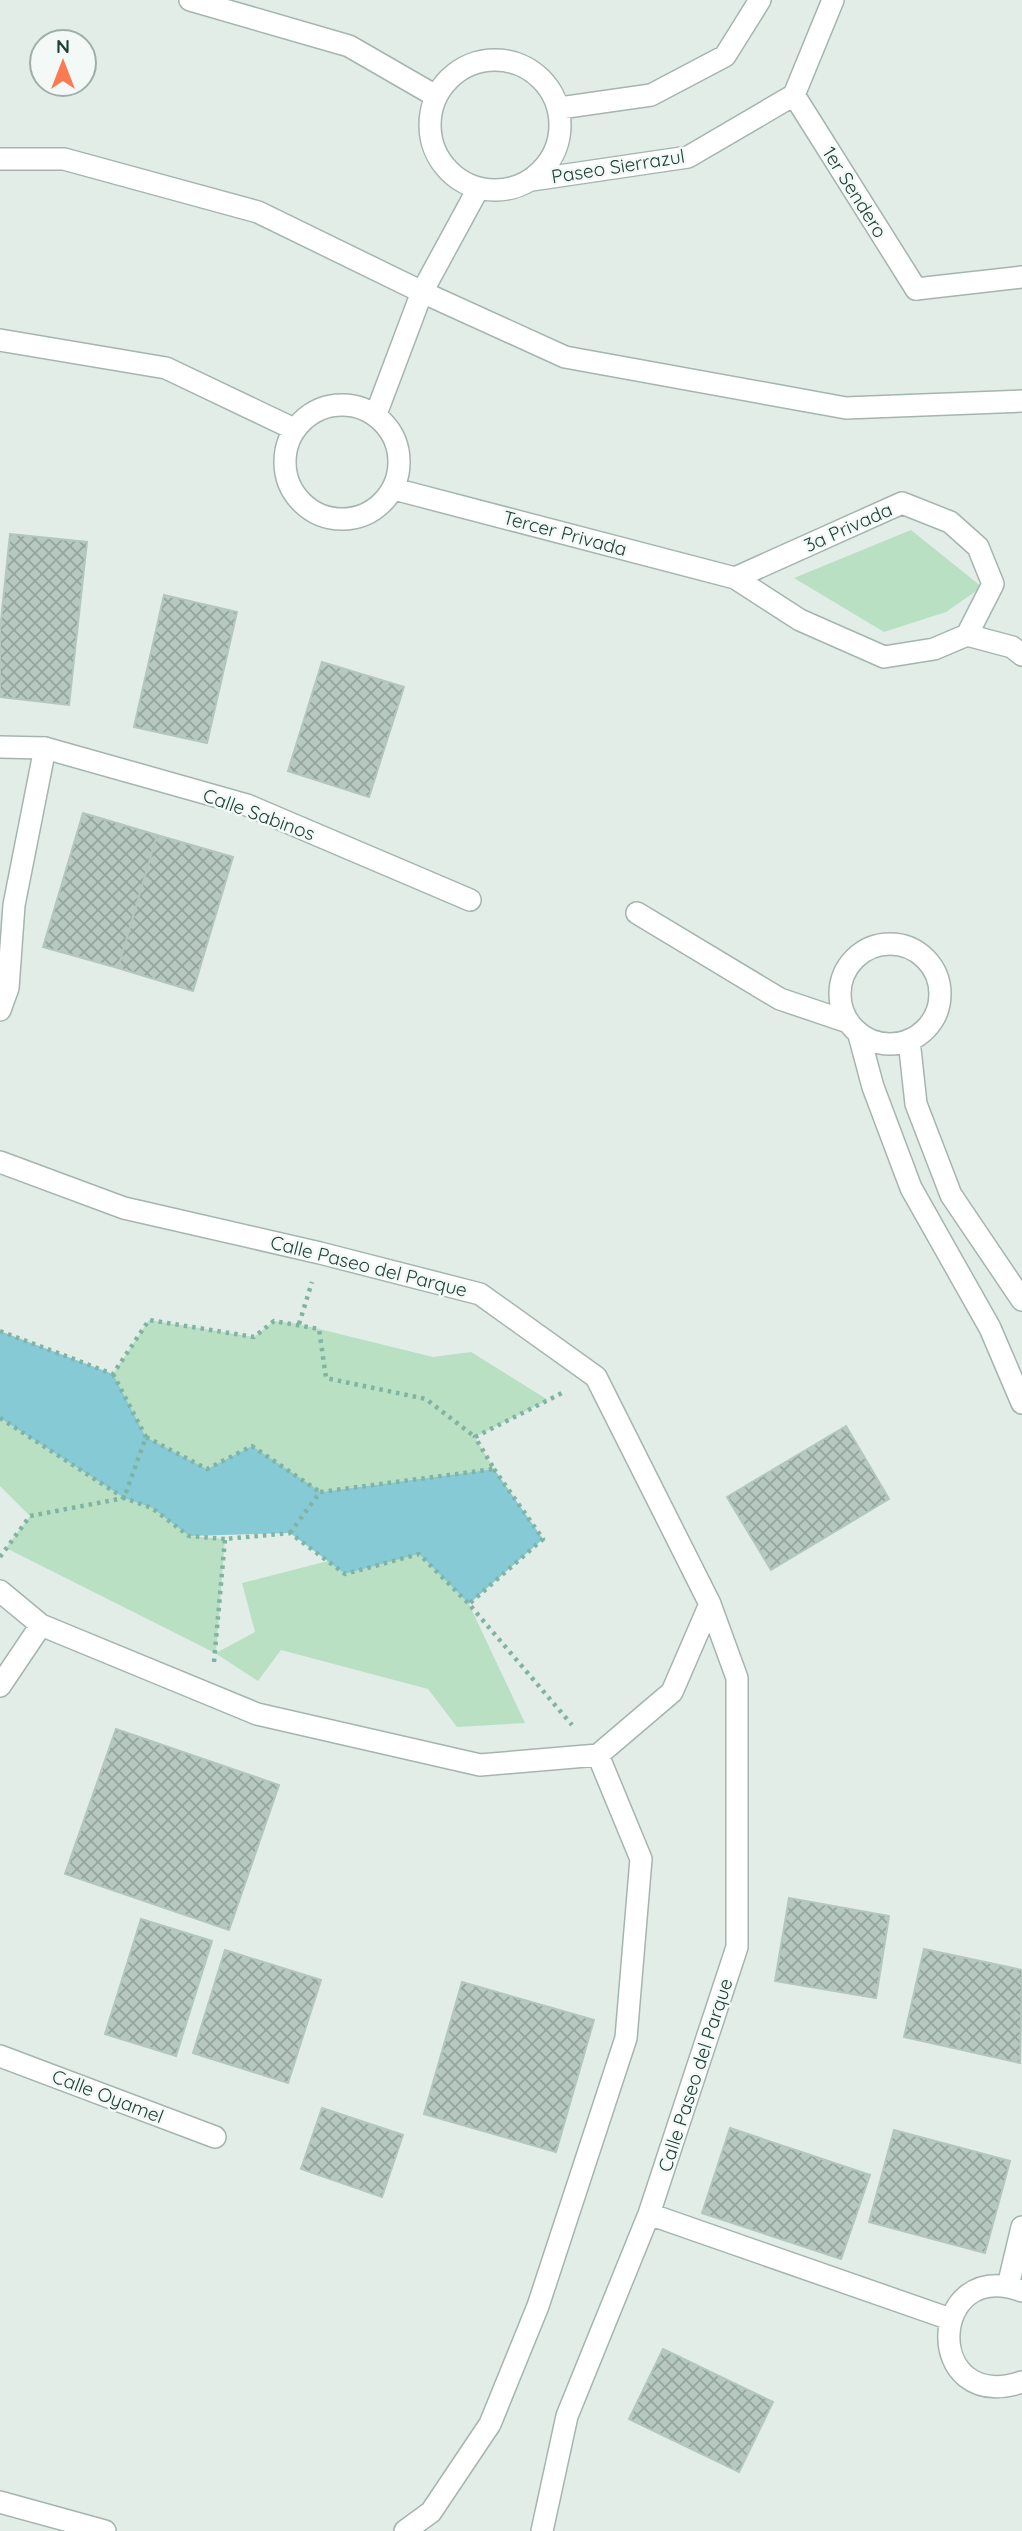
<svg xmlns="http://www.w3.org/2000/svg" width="1022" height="2531" font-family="Quicksand,sans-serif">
  <defs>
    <pattern id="building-cross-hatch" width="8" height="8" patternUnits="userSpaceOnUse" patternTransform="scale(1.75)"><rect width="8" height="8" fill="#b7c8c1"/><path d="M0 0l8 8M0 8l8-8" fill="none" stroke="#94a49e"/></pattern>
  </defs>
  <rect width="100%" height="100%" fill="#e2ede8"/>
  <path fill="#b9e0c3" d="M911 530 982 587 946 612 884 632 794 578Z
    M149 1320 254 1337 274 1321 299 1324 433 1357 471 1352 548 1400 475 1437 494 1469 320 1492 252 1446 207 1469 146 1437 113 1374Z
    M0 1418 124 1498 152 1508 189 1536 225 1539 216 1653 255 1632 242 1583 328 1561 345 1574 419 1554 469 1604 525 1723 457 1727 428 1689 281 1650 258 1681 215 1653 6 1548 30 1516 0 1486Z"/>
  <path fill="#86cad6" d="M0 1331 113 1374 146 1437 207 1469 252 1446 321 1492 494 1469 543 1539 469 1604 419 1554 345 1574 290 1533 189 1536 152 1508 124 1498 0 1418Z"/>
  <path fill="url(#building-cross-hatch)" stroke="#b3c7bf" stroke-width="2" d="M10 534 87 542 69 705 0 697V630Z
    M164 595 237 612 207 743 134 727Z
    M322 662 404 687 369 797 288 771Z
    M83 813 157 835 118 968 43 947Z
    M157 835 233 857 193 991 118 968Z
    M846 1426 889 1499 771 1570 727 1497Z
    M116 1729 279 1785 229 1930 65 1874Z
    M789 1898 889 1916 876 1998 775 1981Z
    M141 1919 212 1941 176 2056 105 2034Z
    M924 1949 1022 1970 1020 2063 904 2037Z
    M225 1950 321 1980 288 2083 193 2053Z
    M462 1982 594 2020 556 2152 424 2114Z
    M322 2108 403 2135 382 2197 301 2169Z
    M730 2128 870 2175 841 2259 702 2213Z
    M894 2130 1010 2161 985 2253 869 2222Z
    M663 2349 773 2402 739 2472 629 2419Z"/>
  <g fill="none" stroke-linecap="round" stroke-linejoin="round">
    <defs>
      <path id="pedestrian" d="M0 159H64L258 212 422 292 565 357 846 408 1022 401
        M916 289 1022 277
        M967 635 1012 647 1022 655
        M0 1010 8 988 14 905 45 748"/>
      <path id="minor" d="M190 0 349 46 434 95
        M430 125a65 65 0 1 1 130 0a65 65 0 1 1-130 0Z
        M794 95 916 289
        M560 108 651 95 725 56 760 0
        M532 180 688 157 794 95 833 0
        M0 340 166 368 294 429
        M285 462a57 57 0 1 1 114 0a57 57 0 1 1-114 0Z
        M376 414 422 292 478 189
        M394 489 735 578 800 620 884 657 934 649 967 635 993 584 978 547 950 522 902 503 735 578
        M0 747 45 748 247 805 470 900
        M637 913 780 999 848 1022
        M840 994a50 50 0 1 1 100 0a50 50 0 1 1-100 0Z
        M859 1035 873 1087 911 1188 990 1328 1022 1403
        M909 1040 916 1104 951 1195 1022 1300
        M0 1162 124 1208 320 1253 480 1294 596 1377 710 1604 737 1678V1947L649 2214 567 2416 542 2531
        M0 1591 41 1625 257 1714 480 1765 598 1755 672 1692 710 1604
        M0 1686 41 1625
        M0 2056 215 2137
        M649 2214 950 2319
        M1008 2286 1022 2227
        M1022 2291C927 2256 922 2415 1022 2382
        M0 2502 105 2531
        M405 2531 431 2512 490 2424 538 2306 626 2038 641 1859 598 1755"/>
    </defs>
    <use href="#pedestrian" stroke="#a4b5af" stroke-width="24"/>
    <use href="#minor" stroke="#a4b5af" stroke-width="24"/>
    <path stroke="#80b3a3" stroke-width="4.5" stroke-dasharray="3.5 5" stroke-linecap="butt" d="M299 1324 312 1282
      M0 1331 113 1374 149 1320 254 1337 274 1321 319 1329 326 1378 426 1399 475 1437
      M113 1374 146 1437
      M0 1418 124 1498 146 1437 207 1469 252 1446 320 1492
      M494 1469 543 1539 469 1604 572 1725
      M290 1533 320 1492 494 1469 475 1437 564 1392
      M0 1557 30 1516 124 1498 152 1508 189 1536 225 1539
      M214 1662 225 1539 290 1533 345 1574 419 1554 469 1604"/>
    <use href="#pedestrian" stroke="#fff" stroke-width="21"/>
    <use href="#minor" stroke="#fff" stroke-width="21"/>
  </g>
  <g text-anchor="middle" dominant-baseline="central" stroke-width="5" stroke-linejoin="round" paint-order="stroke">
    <g font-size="19" fill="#203f37" stroke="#f2f9f6">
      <text transform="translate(618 166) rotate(-9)">Paseo Sierrazul</text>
      <text transform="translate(855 192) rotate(58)">1er Sendero</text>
      <text transform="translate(848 527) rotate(-24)">3a Privada</text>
      <text transform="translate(565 533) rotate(15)">Tercer Privada</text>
      <text transform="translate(259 814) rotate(20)">Calle Sabinos</text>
      <text transform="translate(369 1266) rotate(14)">Calle Paseo del Parque</text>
      <text transform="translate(695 2075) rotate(-72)">Calle Paseo del Parque</text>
      <text transform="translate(108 2096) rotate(21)">Calle Oyamel</text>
    </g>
  </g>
  <g transform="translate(63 63)"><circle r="33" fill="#f2f9f6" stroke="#9eafaa" stroke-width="2"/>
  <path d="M0-5L12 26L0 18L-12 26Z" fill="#fc7a51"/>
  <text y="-10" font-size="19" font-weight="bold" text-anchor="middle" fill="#203f37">N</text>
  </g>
</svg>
